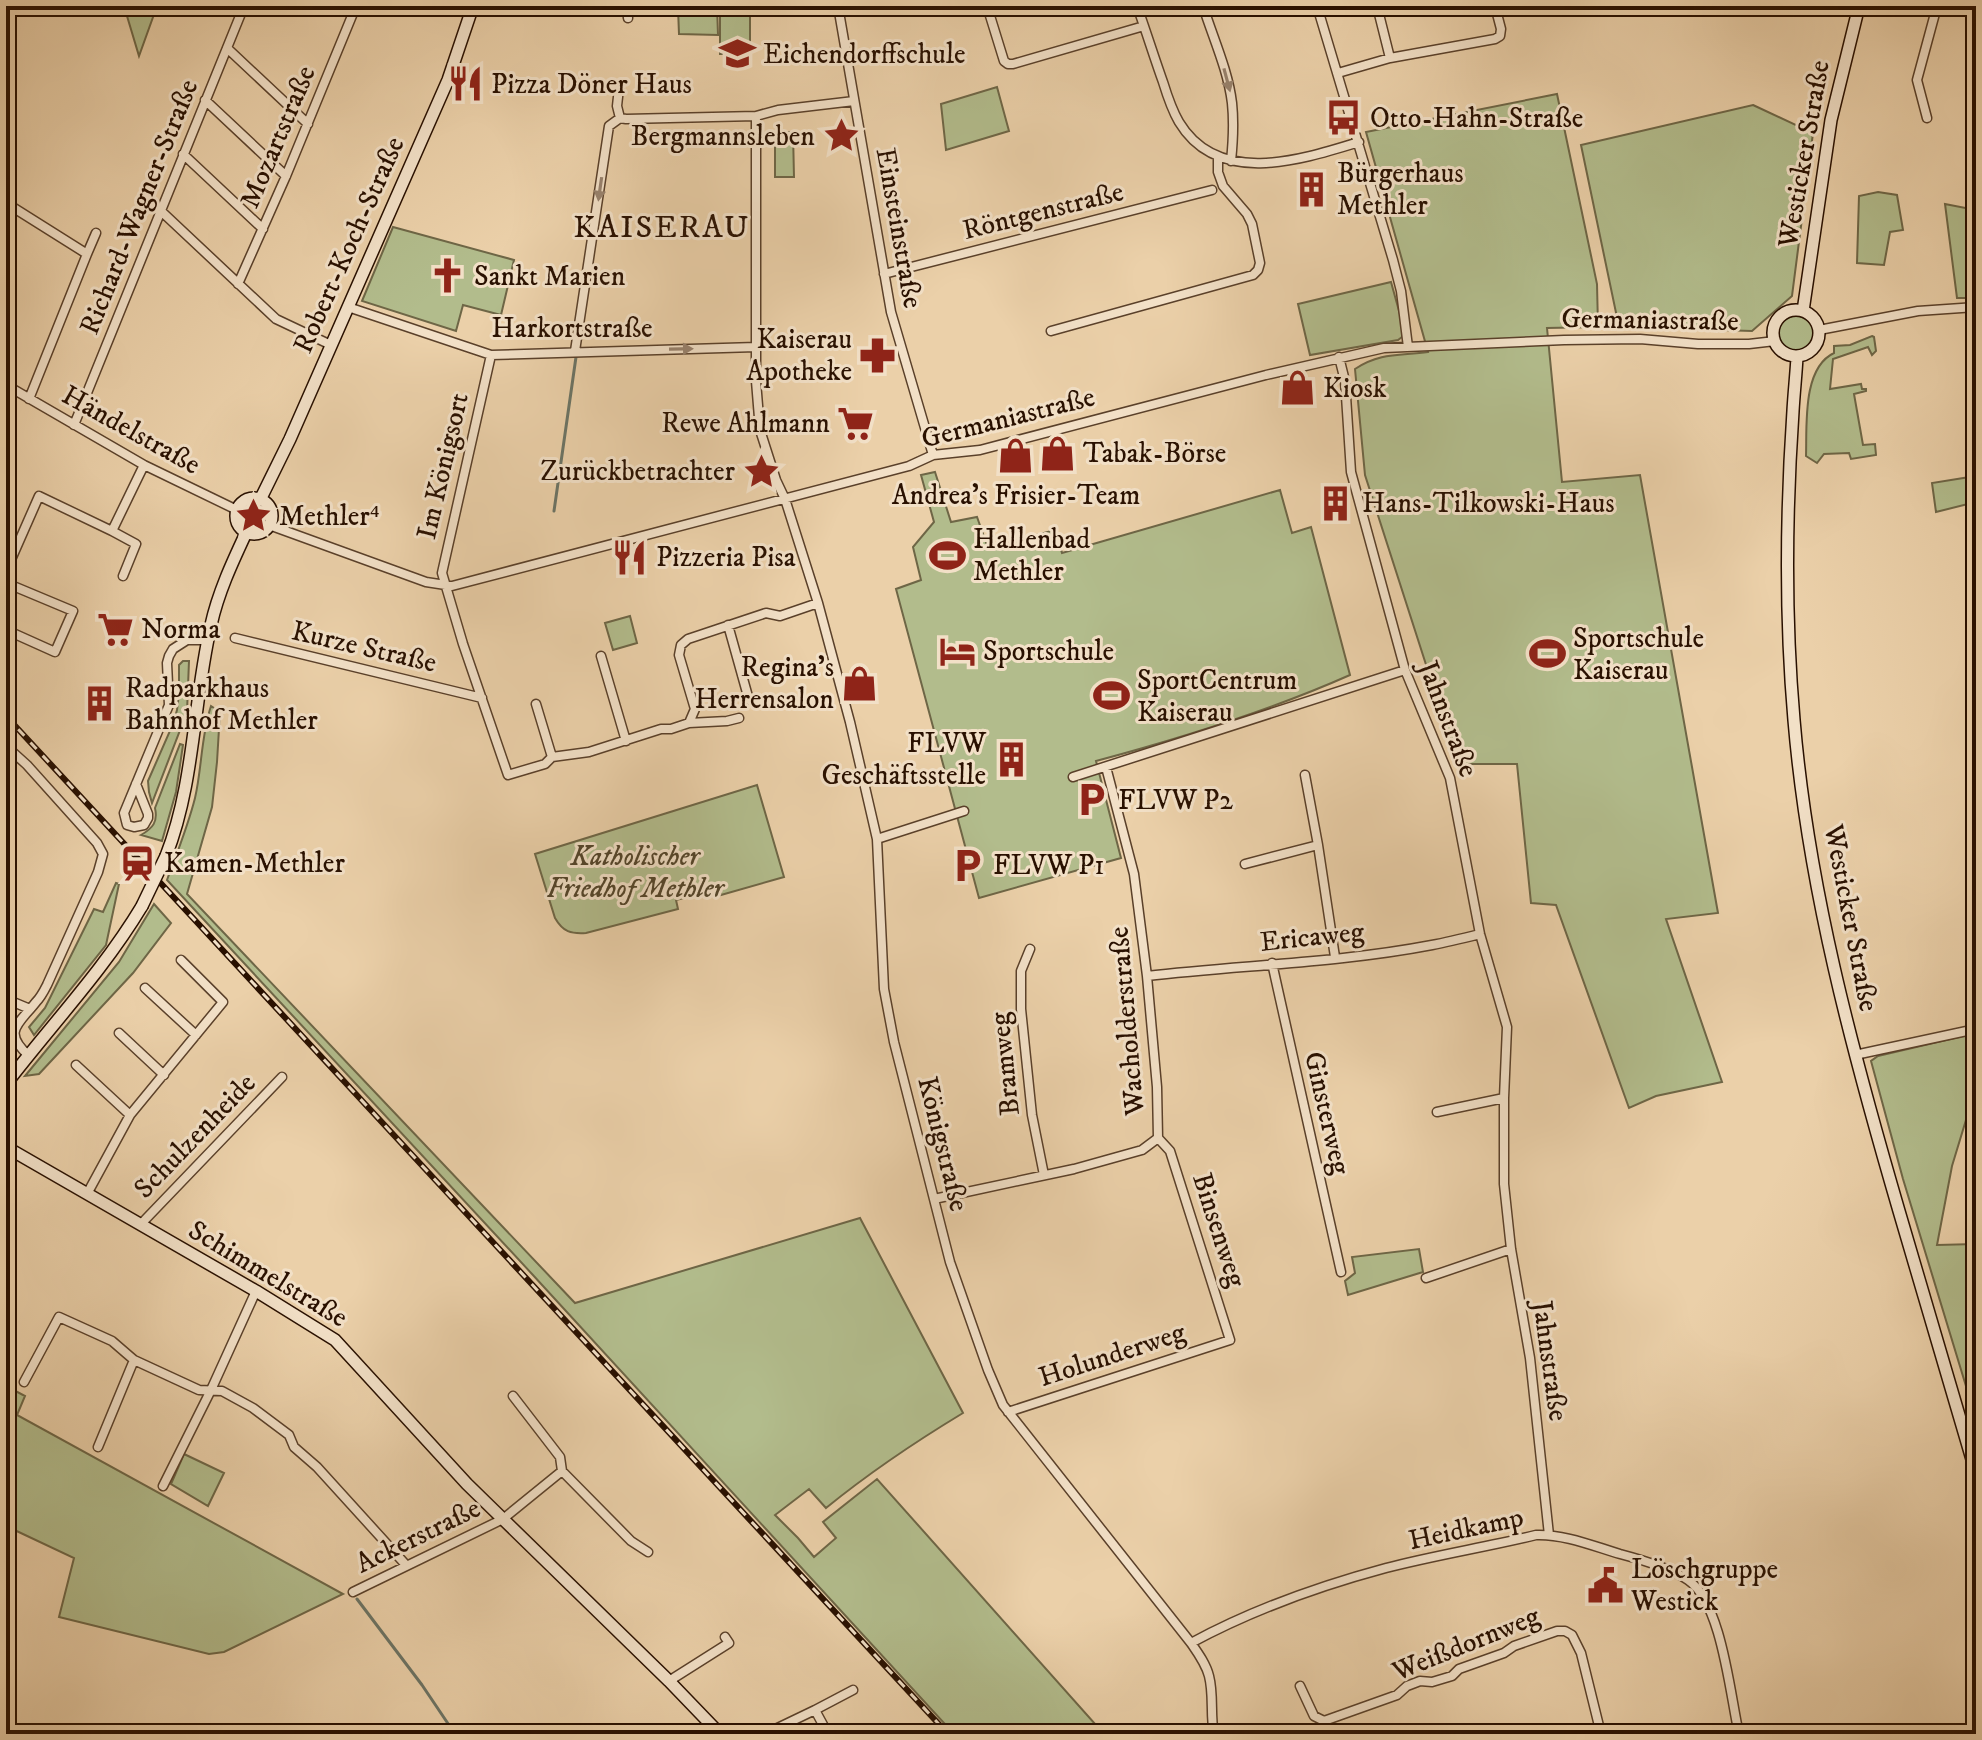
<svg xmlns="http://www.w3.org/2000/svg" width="1982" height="1740" font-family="'IM FELL DW Pica',serif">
  <rect width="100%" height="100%" fill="#ebd0a9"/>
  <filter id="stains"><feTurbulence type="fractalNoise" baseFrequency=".0025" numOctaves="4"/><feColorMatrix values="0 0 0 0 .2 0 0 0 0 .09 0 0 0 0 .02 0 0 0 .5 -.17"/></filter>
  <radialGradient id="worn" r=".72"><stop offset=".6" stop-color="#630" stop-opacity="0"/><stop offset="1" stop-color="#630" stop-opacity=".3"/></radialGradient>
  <path fill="#b2bc8c" stroke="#6e6646" stroke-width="2" d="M124 6H157L139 56Z
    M688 6H717L718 35 679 34 678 8Z
    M720 6H750V54H720Z
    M997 87 1009 131 946 150 941 104Z
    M1557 94 1597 284 1598 327 1547 328 1562 482 1640 475 1718 913 1666 919 1722 1082 1656 1096 1629 1108 1556 905 1531 903 1517 764H1458L1365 475 1355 369C1381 352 1400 356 1428 352L1366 132Z
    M1753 105 1813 133 1792 296 1752 331 1619 327 1581 145Z
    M775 132H793L794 177H775Z
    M1878 192 1897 195 1903 230 1890 232 1884 265 1857 263 1859 196Z
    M1945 204 1976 210V298H1957Z
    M393 227 514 260 501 315 463 305 456 331 362 301Z
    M1391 282 1404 329 1402 337 1398 340 1310 355 1298 304Z
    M1778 334a18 18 0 1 1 36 0a18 18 0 1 1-36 0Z
    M1872 336 1874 337 1876 351 1872 355 1868 347 1833 359 1830 389 1861 384 1862 389H1866V391L1854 394 1863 445 1875 444 1876 455 1851 459 1849 453 1824 454 1817 463 1806 456C1807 426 1802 368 1834 353V346L1850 345Z
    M935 472 951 522 977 517 988 548 1055 530 1062 553 1280 490 1292 533 1311 527 1350 675C1269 711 1182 738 1096 761L1121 858 979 898 896 589 921 580 913 547 934 522 921 475Z
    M1976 476V502L1936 512 1932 483Z
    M630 616 637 643 613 650 605 623Z
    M183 661H189L187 712 152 803 149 792 148 781 173 724 177 710 179 694V665Z
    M211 706 220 712 217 762 212 807 187 894 575 1303 860 1218 963 1413C915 1442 869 1473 826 1508L809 1489 775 1515 798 1538 814 1557 836 1538 823 1522 877 1479 1104 1734H954L532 1274 167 880C177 853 188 826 195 798 202 768 201 736 211 706Z
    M180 744 183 745 176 792 162 841 141 835C153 828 158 822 155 808Z
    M757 785 784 877 721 895 719 889 676 900 678 909 586 933C571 934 563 932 555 918L535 854Z
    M116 883 119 884 106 945 34 1035 29 1027 45 1008 94 909 103 912Z
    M154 904 171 923 133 973 39 1074 25 1076 119 962Z
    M1976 1033V1087L1952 1166 1937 1245 1976 1244V1419L1903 1179 1871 1061 1878 1056Z
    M1419 1249 1423 1272 1348 1295 1345 1281 1355 1273 1352 1257Z
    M6 1386 25 1396 17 1415 343 1594 224 1652 209 1654 59 1617 74 1558 6 1526Z
    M184 1454 224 1473 208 1506 171 1484Z"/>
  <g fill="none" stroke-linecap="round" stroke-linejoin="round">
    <path stroke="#6c7465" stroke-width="3" d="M554 511 576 357
      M357 1599 422 1685 455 1734"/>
    <defs>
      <path id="street" d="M627 6 628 18
        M838 6 891 312 933 455
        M987 6 1004 61 1008 64H1013L1144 26
        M1137 6C1146 31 1154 57 1163 82 1167 95 1172 110 1179 122 1218 187 1301 160 1359 142
        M1203 6C1213 38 1228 70 1232 103 1234 122 1233 142 1231 161
        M1317 6 1393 260 1401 291 1408 347
        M1377 6 1390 58
        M227 48 308 124
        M1338 73 1390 58 1495 39 1500 36 1501 29 1495 6
        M619 88 617 106 620 118 626 119 756 116 778 110 854 101
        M205 100 286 176
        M756 116V381L760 430 776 480 785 499 818 603 850 722 877 839 884 989 894 1042 950 1262 988 1370 1003 1405 1191 1643C1198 1653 1206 1664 1209 1676 1214 1695 1210 1715 1214 1734
        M1927 118 1917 80 1937 6
        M183 154 263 229
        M6 203 87 254 29 399
        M161 211 276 319 331 345
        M87 254 96 233
        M884 274 1212 190
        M238 284 286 176 356 6
        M348 307 491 355 756 347
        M1819 330 1918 311 1976 307
        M1051 331 1253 275 1258 270 1260 263 1252 224 1247 214 1223 186 1218 172V158
        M575 351 609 126 620 118
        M491 355 442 573 463 644 508 775 545 764 552 757 589 752 661 729H671L689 723 695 709 679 655 681 645 688 639 766 613 780 616 818 603
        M1339 357 1345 381 1351 472 1405 670 1450 778 1480 934 1507 1027 1504 1098V1184L1511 1249 1530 1358 1549 1535
        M6 385 144 465 237 510
        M74 425 244 6
        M269 525 426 582 452 586 909 466 933 455 980 450 1266 375 1384 348 1564 340 1640 339 1698 344H1749L1775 341
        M112 531 136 544 123 576
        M6 571 39 496 112 531 144 465
        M6 583 73 611 55 652 6 630
        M728 625 749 700
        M235 638 482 698
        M601 656 626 741
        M536 704 552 757
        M689 723 727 721 739 718
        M6 746 27 765 97 843 103 854 98 872 47 985C44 991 41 997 36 1002 18 1025 2 1031 29 1056
        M1305 775 1318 845 1335 957
        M1073 777 1405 670
        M136 784 148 814V818L144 825 134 827 127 825 124 813 169 705 167 663 169 656 173 649 187 640H208
        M877 839 964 811
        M1245 864 1318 845
        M1030 949 1021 971V1009L1032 1115 1044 1175
        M1272 963 1341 1272
        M1147 976C1242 965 1338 963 1432 945 1448 942 1464 938 1480 934
        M145 988 196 1035
        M6 999 30 1009
        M119 1033 164 1075
        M1855 1055 1976 1029
        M76 1065 130 1115
        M1437 1112 1504 1098
        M87 1194 130 1115 223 1002 181 960
        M934 1199 1074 1169 1142 1150 1158 1138 1157 1087 1147 976 1134 874 1106 767
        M140 1225 282 1077
        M1426 1278 1511 1249
        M24 1382 59 1317 112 1341 134 1360 199 1390 222 1391 253 1408 289 1435 294 1447 317 1467 406 1565
        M513 1396 560 1457 562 1471
        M1008 1412 1230 1340 1170 1151 1158 1138
        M98 1447 134 1360
        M163 1486 211 1390 256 1291
        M353 1592 503 1519 562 1471 631 1541 648 1552
        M1191 1643C1252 1610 1319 1586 1386 1568 1436 1555 1487 1547 1536 1535 1564 1534 1593 1546 1620 1554 1639 1559 1672 1569 1688 1580 1722 1603 1730 1695 1739 1734
        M669 1681 729 1643 725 1637
        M1300 1686 1314 1716 1324 1721
        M815 1710 853 1690
        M765 1734 815 1710 828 1734
        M1329 1734 1324 1721 1397 1695 1407 1686 1420 1681 1432 1682 1452 1676 1459 1669 1504 1653 1514 1646 1557 1631H1565L1572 1635 1581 1653 1601 1734"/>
      <path id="secondary" d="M1773 333a23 23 0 1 1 46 0a23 23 0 1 1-46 0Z
        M1803 311 1831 120 1859 6
        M1797 357C1796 375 1794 393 1793 411 1786 513 1785 618 1794 720 1808 887 1852 1050 1899 1211 1925 1298 1950 1386 1976 1473
        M236 516a18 18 0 1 1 36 0a18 18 0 1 1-36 0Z
        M260 500 290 439 448 80 473 6
        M166 856C195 782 193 702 211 625 218 593 232 563 246 533
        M6 1084C52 1024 103 971 142 906
        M6 1147 256 1291 335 1340 467 1484 669 1681 720 1734"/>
    </defs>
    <use href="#street" stroke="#5a402a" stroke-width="11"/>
    <use href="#secondary" stroke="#291000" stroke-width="14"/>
    <use href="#street" stroke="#f2e0c7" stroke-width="8"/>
    <use href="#secondary" stroke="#f2e0c7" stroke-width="11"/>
    <defs>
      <path id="rail" d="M6 716 948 1734"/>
    </defs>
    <use href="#rail" stroke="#291000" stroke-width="6"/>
    <use href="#rail" stroke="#f2e0c7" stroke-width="3" stroke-dasharray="9" stroke-linecap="butt"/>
    <defs>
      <path id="secondary-bridge" d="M142 906 166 856"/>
    </defs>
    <use href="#secondary-bridge" stroke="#291000" stroke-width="14" stroke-linecap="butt"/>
    <use href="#secondary-bridge" stroke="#f2e0c7" stroke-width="11"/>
  </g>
  <defs><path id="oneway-solid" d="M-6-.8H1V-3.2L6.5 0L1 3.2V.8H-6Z" transform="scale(2)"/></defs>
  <g fill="#98826d">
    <use href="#oneway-solid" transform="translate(1227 80) rotate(75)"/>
    <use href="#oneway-solid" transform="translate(600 189) rotate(98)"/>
    <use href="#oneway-solid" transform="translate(681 349) rotate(-1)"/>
  </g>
  <defs>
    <symbol id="school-bare" viewBox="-9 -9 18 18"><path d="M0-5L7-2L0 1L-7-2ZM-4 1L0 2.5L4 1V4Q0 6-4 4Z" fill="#8f2418" stroke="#f2e0c7" stroke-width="2.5" paint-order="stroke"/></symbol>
    <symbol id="restaurant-bare" viewBox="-9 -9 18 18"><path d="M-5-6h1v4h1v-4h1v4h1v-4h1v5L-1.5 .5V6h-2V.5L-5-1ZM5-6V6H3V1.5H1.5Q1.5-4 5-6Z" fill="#8f2418" stroke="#f2e0c7" stroke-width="2.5" paint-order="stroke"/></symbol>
    <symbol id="bus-bare" viewBox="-9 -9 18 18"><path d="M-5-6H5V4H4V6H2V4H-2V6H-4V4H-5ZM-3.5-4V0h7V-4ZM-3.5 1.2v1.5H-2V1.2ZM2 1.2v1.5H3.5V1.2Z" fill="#8f2418" stroke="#f2e0c7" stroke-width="2.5" paint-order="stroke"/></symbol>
    <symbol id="sight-bare" viewBox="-9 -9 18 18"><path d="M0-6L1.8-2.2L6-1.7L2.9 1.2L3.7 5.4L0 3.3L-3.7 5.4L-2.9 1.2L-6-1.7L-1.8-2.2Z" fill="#8f2418" stroke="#f2e0c7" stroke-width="2.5" paint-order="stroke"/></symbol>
    <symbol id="building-bare" viewBox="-9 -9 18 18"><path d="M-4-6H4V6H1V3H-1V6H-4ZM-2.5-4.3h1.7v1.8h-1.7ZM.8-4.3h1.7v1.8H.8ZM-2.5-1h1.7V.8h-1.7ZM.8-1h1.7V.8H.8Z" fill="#8f2418" stroke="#f2e0c7" stroke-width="2.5" paint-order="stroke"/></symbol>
    <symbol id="church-bare" viewBox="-9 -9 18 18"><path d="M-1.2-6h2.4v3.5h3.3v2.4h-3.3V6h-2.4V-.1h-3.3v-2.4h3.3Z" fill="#8f2418" stroke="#f2e0c7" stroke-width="2.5" paint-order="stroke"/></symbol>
    <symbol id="pharmacy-bare" viewBox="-9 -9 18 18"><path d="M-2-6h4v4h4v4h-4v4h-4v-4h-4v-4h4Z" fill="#8f2418" stroke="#f2e0c7" stroke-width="2.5" paint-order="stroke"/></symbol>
    <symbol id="shop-bare" viewBox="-9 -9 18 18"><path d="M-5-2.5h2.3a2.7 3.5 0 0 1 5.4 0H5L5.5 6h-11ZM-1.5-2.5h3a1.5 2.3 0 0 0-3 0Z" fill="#8f2418" stroke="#f2e0c7" stroke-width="2.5" paint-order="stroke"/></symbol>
    <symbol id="supermarket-bare" viewBox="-9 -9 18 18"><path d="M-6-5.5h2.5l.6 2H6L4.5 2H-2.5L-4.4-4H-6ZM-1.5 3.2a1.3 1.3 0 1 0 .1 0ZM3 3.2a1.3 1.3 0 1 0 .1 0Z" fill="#8f2418" stroke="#f2e0c7" stroke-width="2.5" paint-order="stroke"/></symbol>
    <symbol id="stadium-bare" viewBox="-9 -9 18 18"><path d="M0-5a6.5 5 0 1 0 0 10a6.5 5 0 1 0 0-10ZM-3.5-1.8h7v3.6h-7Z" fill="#8f2418" stroke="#f2e0c7" stroke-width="2.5" paint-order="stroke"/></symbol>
    <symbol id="hotel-bare" viewBox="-9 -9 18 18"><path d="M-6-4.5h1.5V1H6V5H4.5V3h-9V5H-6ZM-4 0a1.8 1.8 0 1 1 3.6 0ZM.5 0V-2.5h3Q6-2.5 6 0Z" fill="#8f2418" stroke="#f2e0c7" stroke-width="2.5" paint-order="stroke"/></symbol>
    <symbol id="parking-bare" viewBox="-9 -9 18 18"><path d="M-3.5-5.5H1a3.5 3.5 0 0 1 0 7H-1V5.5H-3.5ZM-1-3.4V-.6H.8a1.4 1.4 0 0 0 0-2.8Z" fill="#8f2418" stroke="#f2e0c7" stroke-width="2.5" paint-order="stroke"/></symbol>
    <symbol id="station-bare" viewBox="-9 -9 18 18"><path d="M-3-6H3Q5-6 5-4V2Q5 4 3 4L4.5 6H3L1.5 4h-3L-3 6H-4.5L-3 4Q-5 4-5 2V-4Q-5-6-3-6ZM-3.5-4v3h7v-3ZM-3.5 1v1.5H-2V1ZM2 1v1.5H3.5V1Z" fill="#8f2418" stroke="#f2e0c7" stroke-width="2.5" paint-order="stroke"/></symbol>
    <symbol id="civic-bare" viewBox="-9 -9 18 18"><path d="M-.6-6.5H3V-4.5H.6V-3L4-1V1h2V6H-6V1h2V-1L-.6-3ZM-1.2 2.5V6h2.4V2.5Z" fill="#8f2418" stroke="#f2e0c7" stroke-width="2.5" paint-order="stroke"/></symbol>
  </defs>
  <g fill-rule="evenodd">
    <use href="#school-bare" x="712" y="28" width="51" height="51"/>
    <use href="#restaurant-bare" x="440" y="58" width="51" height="51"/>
    <use href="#bus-bare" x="1318" y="92" width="51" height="51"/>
    <use href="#sight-bare" x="816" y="110" width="51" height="51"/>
    <use href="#building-bare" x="1286" y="164" width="51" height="51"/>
    <use href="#church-bare" x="422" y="250" width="51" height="51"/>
    <use href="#pharmacy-bare" x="852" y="330" width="51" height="51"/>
    <use href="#shop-bare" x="1272" y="362" width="51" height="51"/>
    <use href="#supermarket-bare" x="830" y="398" width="51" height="51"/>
    <use href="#shop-bare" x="1032" y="428" width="51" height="51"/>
    <use href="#shop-bare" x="990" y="430" width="51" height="51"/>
    <use href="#sight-bare" x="736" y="446" width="51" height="51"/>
    <use href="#building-bare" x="1310" y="478" width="51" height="51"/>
    <use href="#sight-bare" x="228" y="490" width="51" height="51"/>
    <use href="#stadium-bare" x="922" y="530" width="51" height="51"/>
    <use href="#restaurant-bare" x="604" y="532" width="51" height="51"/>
    <use href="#supermarket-bare" x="90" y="604" width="51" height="51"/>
    <use href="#hotel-bare" x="932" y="626" width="51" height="51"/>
    <use href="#stadium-bare" x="1522" y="628" width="51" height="51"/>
    <use href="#shop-bare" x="834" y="658" width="51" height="51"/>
    <use href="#stadium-bare" x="1086" y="670" width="51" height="51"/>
    <use href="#building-bare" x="74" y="678" width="51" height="51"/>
    <use href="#building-bare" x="986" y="734" width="51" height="51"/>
    <use href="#parking-bare" x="1066" y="774" width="51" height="51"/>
    <use href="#station-bare" x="112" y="838" width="51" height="51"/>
    <use href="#parking-bare" x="942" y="840" width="51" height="51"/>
    <use href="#civic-bare" x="1580" y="1560" width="51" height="51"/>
  </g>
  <g text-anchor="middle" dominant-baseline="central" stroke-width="6" stroke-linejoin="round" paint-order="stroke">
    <g font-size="28" fill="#291000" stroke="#f2e0c7" text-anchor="start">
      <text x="763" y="54">Eichendorffschule</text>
      <text x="491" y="84">Pizza Döner Haus</text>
      <text x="1370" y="118">Otto-Hahn-Straße</text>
      <text x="815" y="136" text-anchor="end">Bergmannsleben</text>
      <text x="1337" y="173">Bürgerhaus<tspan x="1337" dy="32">Methler</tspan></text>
      <text x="474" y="276">Sankt Marien</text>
      <text x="852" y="339" text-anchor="end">Kaiserau<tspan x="852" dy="32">Apotheke</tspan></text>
      <text x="1323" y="388">Kiosk</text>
      <text x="830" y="423" text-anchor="end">Rewe Ahlmann</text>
      <text x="1083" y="453">Tabak-Börse</text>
      <text x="735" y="471" text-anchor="end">Zurückbetrachter</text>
      <text x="1016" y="495" text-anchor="middle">Andrea's Frisier-Team</text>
      <text x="1362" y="503">Hans-Tilkowski-Haus</text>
      <text x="279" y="516">Methler⁴</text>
      <text x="973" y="539">Hallenbad<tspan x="973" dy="32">Methler</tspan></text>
      <text x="656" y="557">Pizzeria Pisa</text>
      <text x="141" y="629">Norma</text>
      <text x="1573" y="638">Sportschule<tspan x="1573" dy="32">Kaiserau</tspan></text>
      <text x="983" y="651">Sportschule</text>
      <text x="834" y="667" text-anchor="end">Regina’s<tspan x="834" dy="32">Herrensalon</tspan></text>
      <text x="1137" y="680">SportCentrum<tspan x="1137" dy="32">Kaiserau</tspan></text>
      <text x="125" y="688">Radparkhaus<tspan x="125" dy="32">Bahnhof Methler</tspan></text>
      <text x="986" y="743" text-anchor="end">FLVW<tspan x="986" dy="32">Geschäftsstelle</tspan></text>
      <text x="1118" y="800">FLVW P2</text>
      <text x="164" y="863">Kamen-Methler</text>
      <text x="993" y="865">FLVW P1</text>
      <text x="1631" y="1569">Löschgruppe<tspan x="1631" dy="32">Westick</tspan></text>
    </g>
    <g font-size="28" fill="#291000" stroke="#f2e0c7">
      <text transform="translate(278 137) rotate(-67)">Mozartstraße</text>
      <text transform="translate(1804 154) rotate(-80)">Westicker Straße</text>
      <text transform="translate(139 207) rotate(-68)">Richard-Wagner-Straße</text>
      <text transform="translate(1043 211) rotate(-14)">Röntgenstraße</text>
      <text transform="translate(899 228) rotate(80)">Einsteinstraße</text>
      <text transform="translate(349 245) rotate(-66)">Robert-Koch-Straße</text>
      <text transform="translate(1650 320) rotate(1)">Germaniastraße</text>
      <text x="572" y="328">Harkortstraße</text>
      <text transform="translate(1008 418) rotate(-14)">Germaniastraße</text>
      <text transform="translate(131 430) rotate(29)">Händelstraße</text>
      <text transform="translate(443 466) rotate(-77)">Im Königsort</text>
      <text transform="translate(364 647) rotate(13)">Kurze Straße</text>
      <text transform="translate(1448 719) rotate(69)">Jahnstraße</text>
      <text transform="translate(1851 918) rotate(79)">Westicker Straße</text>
      <text transform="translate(1312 937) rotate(-6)">Ericaweg</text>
      <text transform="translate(1127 1021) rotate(-95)">Wacholderstraße</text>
      <text transform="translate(1005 1064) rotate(-96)">Bramweg</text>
      <text transform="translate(1327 1113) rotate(77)">Ginsterweg</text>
      <text transform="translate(195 1136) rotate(-46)">Schulzenheide</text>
      <text transform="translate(943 1144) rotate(76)">Königstraße</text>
      <text transform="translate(1219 1230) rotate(72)">Binsenweg</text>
      <text transform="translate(268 1274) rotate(31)">Schimmelstraße</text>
      <text transform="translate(1112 1355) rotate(-18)">Holunderweg</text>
      <text transform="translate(1550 1361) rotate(82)">Jahnstraße</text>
      <text transform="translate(1466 1529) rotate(-12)">Heidkamp</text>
      <text transform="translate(418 1536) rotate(-26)">Ackerstraße</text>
      <text transform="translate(1466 1644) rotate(-22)">Weißdornweg</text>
    </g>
    <g font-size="28" font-style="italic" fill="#52442a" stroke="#f2e0c7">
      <text x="635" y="856">Katholischer<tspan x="635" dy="32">Friedhof Methler</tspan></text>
    </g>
    <g font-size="32" letter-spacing="2" fill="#291000" stroke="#f2e0c7">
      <text x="662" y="228">KAISERAU</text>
    </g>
  </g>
  <rect width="1982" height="1740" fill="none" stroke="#ebd0a9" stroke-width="32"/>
  <rect x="8" y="8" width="1966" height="1724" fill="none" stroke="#291000" stroke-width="4"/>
  <rect x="16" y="16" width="1950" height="1708" fill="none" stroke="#291000" stroke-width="2"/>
  <rect width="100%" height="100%" filter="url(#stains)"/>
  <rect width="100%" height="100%" fill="url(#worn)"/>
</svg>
